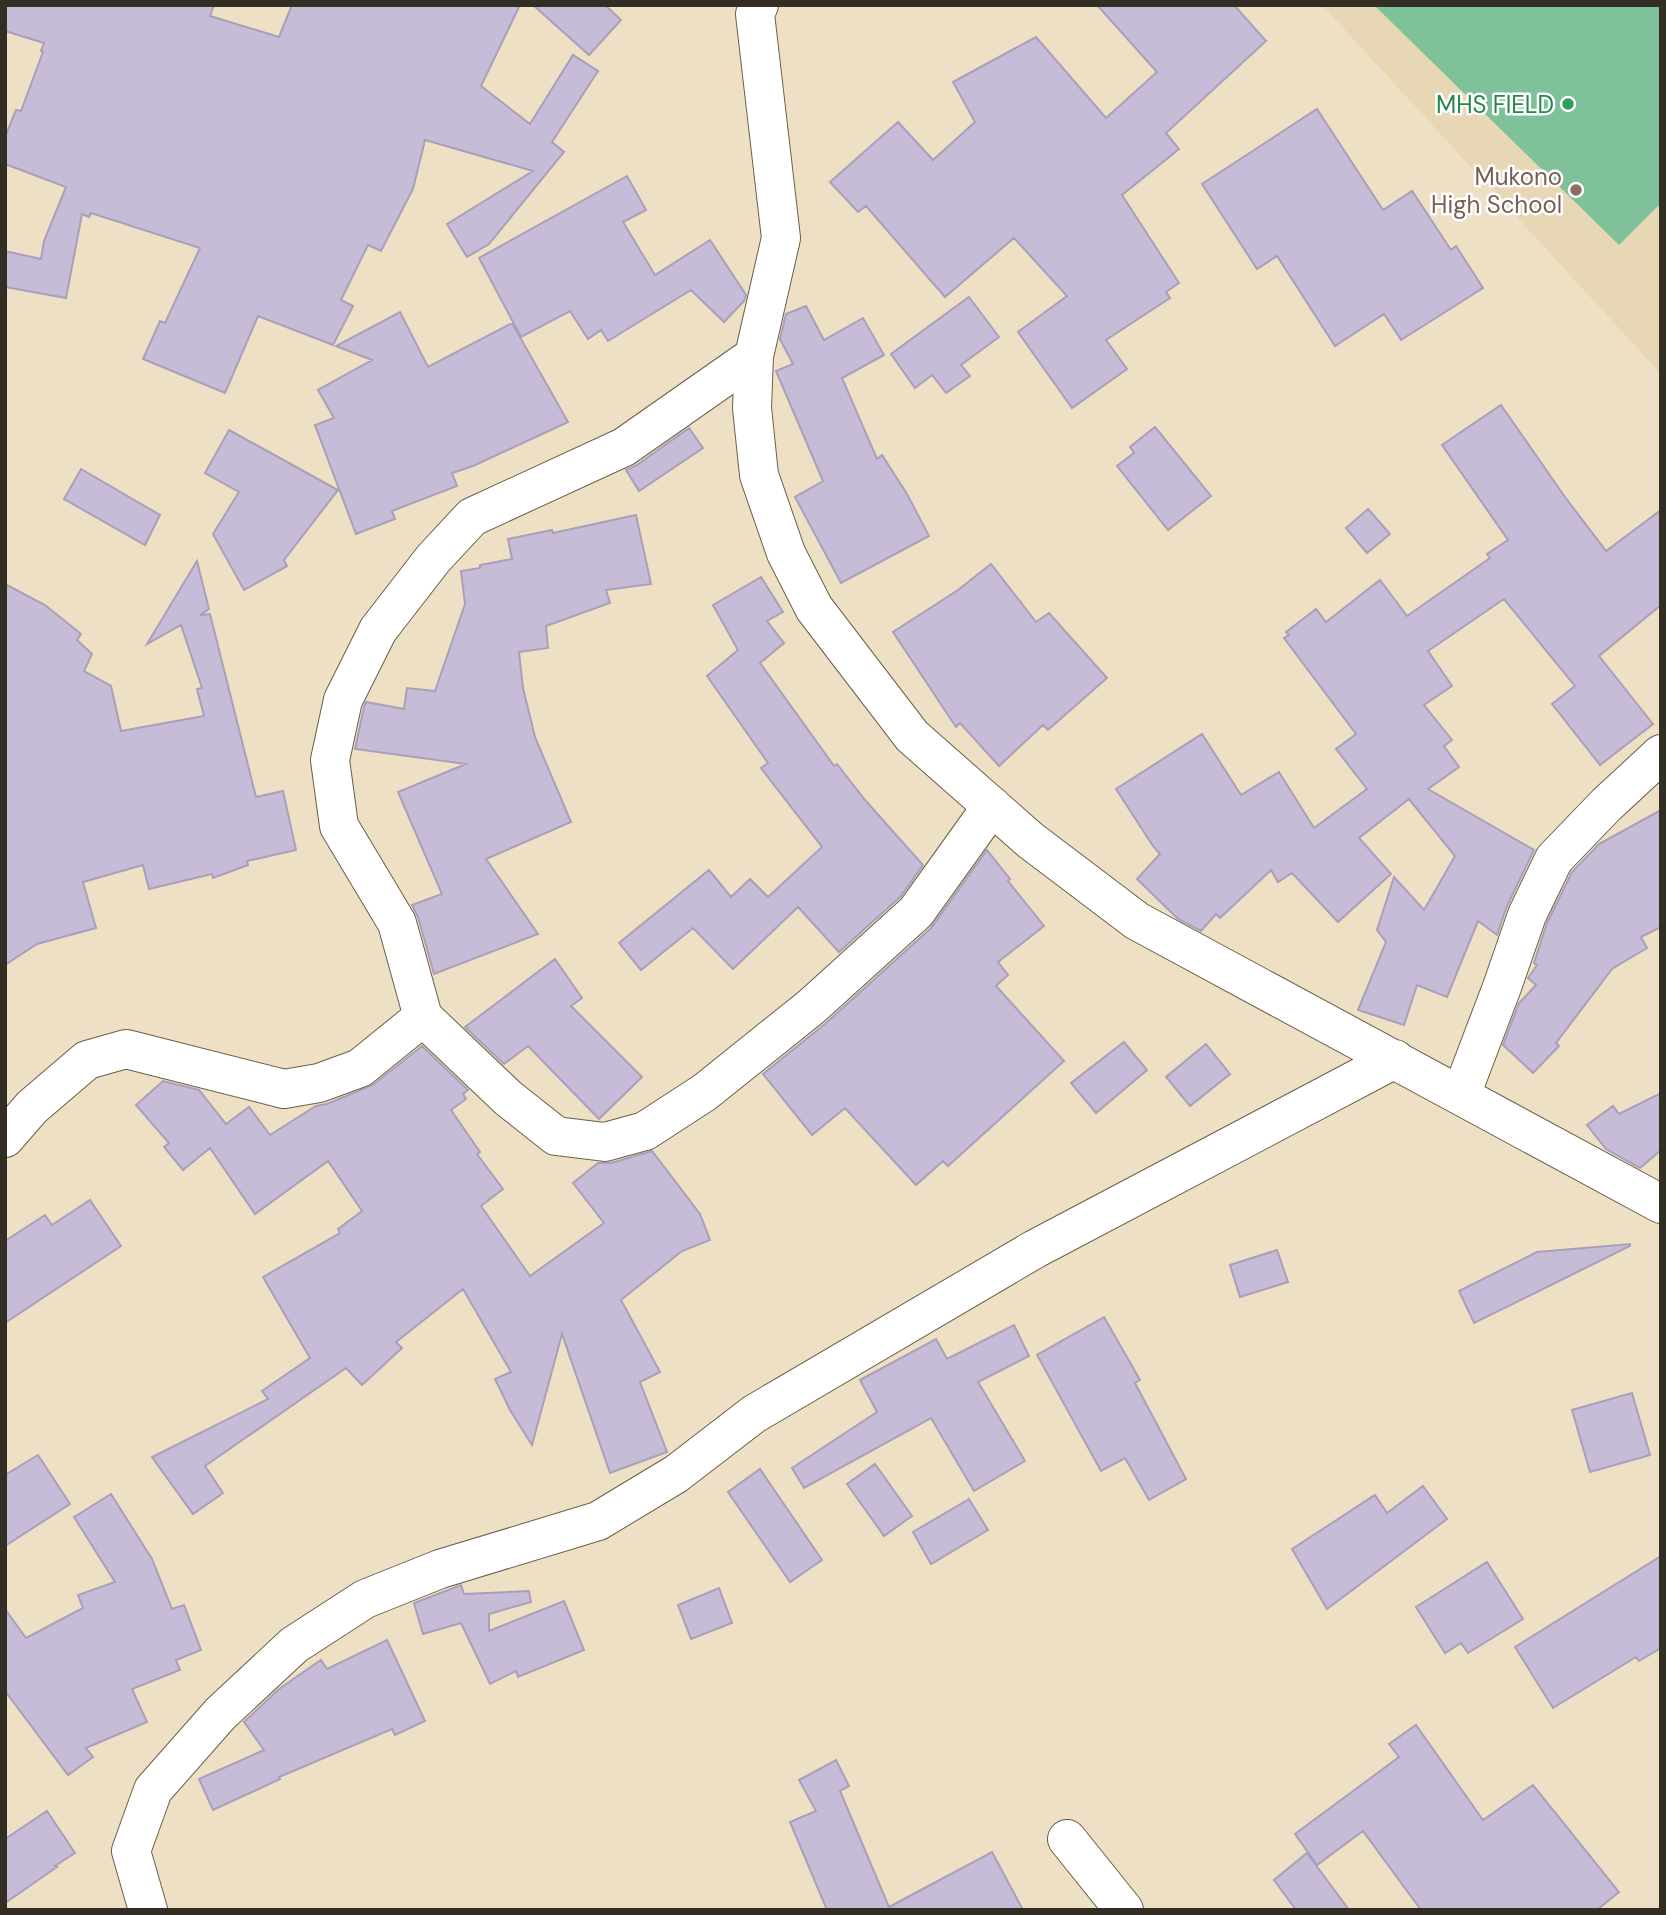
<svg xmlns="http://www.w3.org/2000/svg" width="1666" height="1915" font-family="'DM Sans',sans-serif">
  <rect width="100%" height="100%" fill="#eee0c5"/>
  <path fill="#e8d7b5" d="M1322 5H1661V374Z"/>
  <path fill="#7fc199" d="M1374 5H1661V203L1619 245Z"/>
  <path fill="#c7bcd7" stroke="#aa9fb9" stroke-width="2" d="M5 5H214L210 16 279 37 292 5H520L481 86 530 124 573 55 598 71 552 142 564 152 489 244 467 257 447 224 533 171 425 140 413 189 381 251 368 245 341 300 353 306 333 345 258 316 225 393 143 359 160 321 165 323 200 248 91 213 89 217 82 214 66 298 5 287V251L41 259 44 241 66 187 5 164V137L16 110 21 111 43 52 41 51 44 43 5 31Z
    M533 5H605L621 20 589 55Z
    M1097 5H1234L1266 41 1166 133 1179 149 1122 195 1179 283 1166 292 1170 298 1106 340 1127 369 1072 408 1018 332 1067 296 1014 238 945 297 866 206 858 212 830 182 898 122 933 160 975 122 953 82 1036 37 1106 118 1157 72Z
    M1317 109 1383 210 1412 191 1451 250 1456 246 1483 288 1401 340 1384 314 1335 346 1277 256 1257 269 1202 184Z
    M627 176 646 210 623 222 655 275 710 240 746 295 744 301 724 322 691 290 608 341 601 330 588 339 570 311 521 337 479 258Z
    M969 297 999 337 961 365 970 376 946 393 932 375 915 388 891 354Z
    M806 306 824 340 863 318 884 355 842 378 877 459 882 455 907 494 929 536 841 583 795 497 823 481 776 371 793 364 780 339 786 314Z
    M400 312 428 367 512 323 568 422 473 466 452 473 457 486 392 511 395 519 356 534 315 425 334 418 318 390 372 360 336 346Z
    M1501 405 1565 497 1606 551 1661 510V605L1599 656 1653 724 1600 765 1552 704 1575 686 1504 599 1428 651 1452 686 1424 705 1452 740 1444 746 1459 767 1428 789 1534 850 1507 906 1497 935 1478 921 1447 997 1417 985 1404 1025 1358 1010 1386 942 1377 930 1394 877 1424 910 1455 856 1409 799 1359 838 1391 874 1338 922 1292 873 1278 882 1271 870 1220 918 1216 914 1201 931 1178 919 1137 879 1160 854 1153 846 1116 789 1202 734 1241 795 1279 772 1314 828 1367 789 1336 749 1356 734 1284 638 1289 635 1286 632 1316 609 1326 622 1380 580 1407 616 1490 558 1487 554 1508 540 1442 445Z
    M1155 427 1211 496 1168 530 1117 466 1134 453 1130 447Z
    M689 428 703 448 639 491 626 470 637 465Z
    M229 430 338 490 284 560 287 566 244 590 213 534 239 492 205 473Z
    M81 469 160 515 145 545 64 499Z
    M1368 509 1390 534 1367 553 1346 528Z
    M636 515 651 584 606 590 610 603 546 626 548 648 519 652 523 688 535 737 571 822 486 859 538 934 434 974 418 917 412 905 442 894 398 792 466 764 355 749 364 707 366 702 404 709 407 688 435 691 465 604 461 571 480 568V565L512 559 508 539 552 530 553 533Z
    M197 561 209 609 200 615 210 614 256 797 283 791 296 850 247 861 248 865 213 878 212 874 149 889 143 865 83 882 96 928 37 944 5 965V584L45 605 81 634 77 640 92 654 84 671 111 686 121 731 204 716 197 689 202 688 181 625 147 644Z
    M991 564 1036 622 1049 613 1107 678 1048 730 1043 725 999 766 960 723 956 727 893 632 958 590Z
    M761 577 783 612 767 621 784 643 760 663 834 766 837 764 865 800 923 865 900 897 839 952 798 907 733 969 693 928 641 970 619 943 709 870 731 897 750 879 768 897 822 847 761 768 768 763 707 676 738 650 713 605Z
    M1661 810V927L1641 937 1647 948 1612 969 1556 1043 1559 1046 1533 1073 1503 1045 1519 1003 1536 985 1528 978 1537 965 1534 963 1547 923 1572 872 1599 844Z
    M987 850 1010 879 1008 881 1044 926 998 962 1008 975 996 986 1064 1061 948 1166 943 1161 916 1185 845 1108 812 1135 763 1074 826 1023 931 928Z
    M555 959 582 998 571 1006 642 1077 599 1119 528 1046 504 1064 465 1027Z
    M1124 1042 1147 1070 1096 1113 1071 1083Z
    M1206 1044 1230 1074 1190 1106 1166 1077Z
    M422 1046 468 1090 463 1094 466 1099 451 1110 480 1152 477 1154 503 1189 481 1206 530 1276 604 1223 573 1183 598 1163H611L652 1151 700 1214 710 1240 682 1251 621 1300 660 1372 640 1382 667 1452 610 1473 562 1334 532 1445 510 1410 495 1379 511 1372 463 1289 396 1342 402 1348 362 1385 346 1368 205 1466 223 1493 193 1514 152 1457 268 1399 262 1391 310 1358 263 1277 340 1233 338 1229 362 1211 328 1161 255 1214 210 1148 183 1170 164 1147 169 1143 136 1105 163 1081 199 1090 226 1124 249 1107 270 1135 316 1106 327 1104 373 1085Z
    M1661 1093V1150L1640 1168 1606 1149 1587 1125 1613 1106 1619 1114Z
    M90 1200 121 1246 5 1323V1241L45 1215 52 1225Z
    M1630 1244V1246L1474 1323 1459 1291 1537 1252Z
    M1277 1250 1288 1282 1240 1297 1230 1265Z
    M1104 1317 1140 1380 1135 1383 1186 1479 1149 1500 1125 1458 1101 1471 1037 1355Z
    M1014 1325 1029 1356 978 1382 1025 1461 974 1491 931 1418 804 1488 792 1468 877 1412 860 1380 936 1339 947 1359Z
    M1632 1393 1650 1455 1590 1472 1572 1410Z
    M38 1455 70 1504 5 1546V1475Z
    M875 1464 912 1516 884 1536 847 1484Z
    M760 1469 822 1560 790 1582 728 1492Z
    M1423 1486 1447 1519 1327 1609 1292 1549 1375 1495 1387 1513Z
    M111 1494 152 1559 172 1609 184 1605 201 1650 176 1660 180 1670 132 1689 147 1722 86 1748 93 1757 68 1775 5 1691V1609L26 1638 83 1608 78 1595 115 1582 74 1517Z
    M969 1499 988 1530 931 1564 913 1532Z
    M1661 1556V1648L1639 1661 1636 1657 1553 1708 1515 1647Z
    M1487 1562 1523 1619 1468 1653 1461 1643 1445 1653 1416 1607Z
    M461 1585 464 1594 529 1591 531 1602 489 1614V1631L564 1601 584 1650 518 1677 516 1671 490 1684 461 1623 423 1634 414 1603Z
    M719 1588 732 1623 691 1639 678 1605Z
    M387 1640 425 1721 395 1735 392 1729 279 1777 280 1779 213 1810 199 1779 264 1750 244 1722 279 1689 321 1660 327 1669Z
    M1416 1725 1483 1820 1533 1785 1619 1892 1597 1910H1421L1363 1831 1317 1865 1295 1834 1399 1757 1389 1744Z
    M836 1760 849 1786 840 1791 889 1907 992 1852 1023 1910H827L790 1822 816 1811 799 1780Z
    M47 1811 75 1853 55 1866 57 1867 5 1903V1839Z
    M1307 1853 1349 1910H1296L1274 1880Z"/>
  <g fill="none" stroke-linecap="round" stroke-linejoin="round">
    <defs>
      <path id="street" d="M759 5 755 14 781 238 754 356 752 408 759 475 786 553 814 608 912 736 1030 840 1137 921 1661 1204
        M754 356 624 447 472 517 433 559 378 630 343 700 330 760 339 826 397 923 423 1017 508 1098 556 1136 605 1142 645 1131 705 1092 811 1007 916 912 992 806
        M1461 1095 1502 987 1527 915 1554 859 1606 805 1661 754
        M5 1138 32 1107 87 1060 126 1049 284 1089 319 1083 360 1068 423 1017
        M1067 1839 1124 1910
        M148 1910 131 1851 153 1790 220 1714 294 1645 365 1599 440 1569 598 1521 676 1474 754 1414 1035 1249 1395 1059"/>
    </defs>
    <use href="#street" stroke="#6b5f47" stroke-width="40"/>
    <use href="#street" stroke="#fff" stroke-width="38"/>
  </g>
  <circle fill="#2e9e5b" stroke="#fff" stroke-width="2.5" cx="1568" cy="104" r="7"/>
  <circle fill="#8d6e63" stroke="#fff" stroke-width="2.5" cx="1576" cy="190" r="7"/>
  <g text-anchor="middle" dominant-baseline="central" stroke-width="5" stroke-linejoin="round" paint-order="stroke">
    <g font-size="24" fill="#27864d" stroke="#fff" text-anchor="end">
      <text x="1554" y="104">MHS FIELD</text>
    </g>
    <g font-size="24" fill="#785e54" stroke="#fff" text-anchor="end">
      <text x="1562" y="176">Mukono<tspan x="1562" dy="28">High School</tspan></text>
    </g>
  </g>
  <rect width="1666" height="1915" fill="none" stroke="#332e23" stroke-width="14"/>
</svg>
